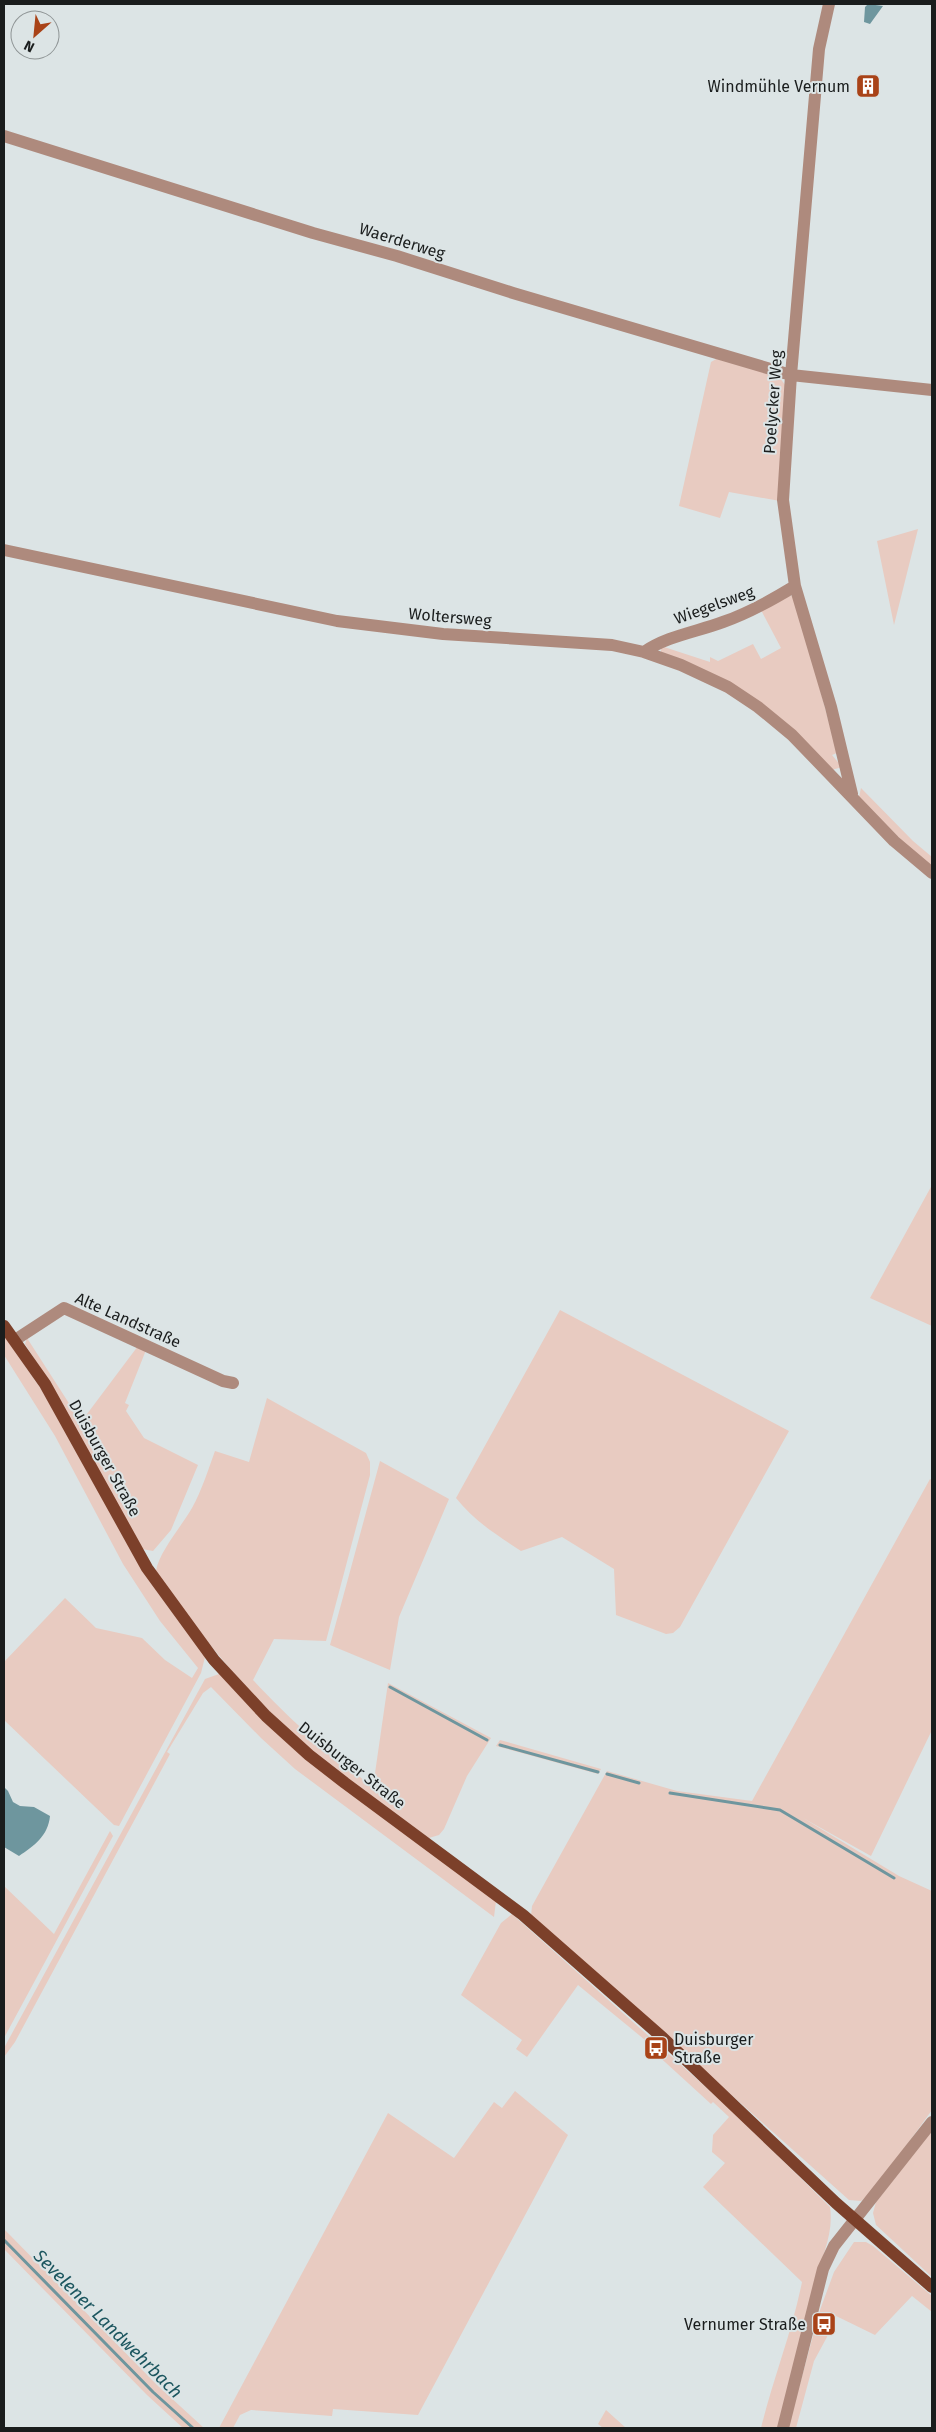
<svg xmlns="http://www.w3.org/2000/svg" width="936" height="2432" font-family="'Fira Sans',sans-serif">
  <rect width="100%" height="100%" fill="#dce4e5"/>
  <path fill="#e8cbc1" d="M718 358 779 377 786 386 780 501 729 492 720 518 679 506 711 362Z
    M918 529 894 625 877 541Z
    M790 595 796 599 837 753 832 755 842 767 832 770 804 740 661 653V646L710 662V657L718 661 753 644 761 659 781 648 761 610Z
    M861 788 913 841 932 857V867L900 839 859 797Z
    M932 1185V1326L870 1298Z
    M560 1310 789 1431 680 1627 673 1633 666 1634 616 1615 614 1569 562 1537 521 1551C497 1535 474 1521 456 1498Z
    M4 1335 43 1392 143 1572 205 1657 201 1673 119 1826 114 1825 4 1720V1662L65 1598 96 1628 142 1638 165 1660 192 1678 198 1668 160 1621 123 1564 55 1436 4 1355Z
    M27 1338 81 1422 138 1346 146 1350 125 1403 129 1405 126 1411 144 1438 198 1465 171 1530 153 1551 142 1549 53 1388 25 1344Z
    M267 1398 366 1453 370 1462V1475L326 1641 274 1639 253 1680C292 1722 327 1752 373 1787L388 1683 491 1738 467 1776 444 1829 439 1835 429 1838C389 1809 347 1781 310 1749 249 1697 201 1637 156 1571 159 1552 181 1527 192 1508 202 1490 208 1470 215 1451L249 1462Z
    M380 1461 449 1499 399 1617 390 1670 330 1645Z
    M930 1479 932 1480V1730L871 1856 803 1818 899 1876 932 1891V2110L875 2189 861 2201 849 2200 531 1916 532 1906 607 1771 677 1791 752 1801Z
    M219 1674 496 1901 494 1917 295 1769 261 1738 211 1687 203 1693 167 1752 170 1754 15 2042 4 2057V2048L205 1679Z
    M500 1740 601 1769 598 1774 496 1746Z
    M110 1831 113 1836 4 2038V1886L54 1934Z
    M512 1914 727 2106 830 2207C834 2233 822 2257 815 2282 803 2331 790 2380 778 2428H761C773 2379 792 2332 802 2282L703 2187 725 2163 712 2152 713 2135 729 2117 713 2102 711 2104 654 2052 656 2049 578 1985 527 2057 516 2049 522 2040 461 1995 501 1923Z
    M515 2091 568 2135 418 2415 333 2409 332 2416 251 2410 240 2415 233 2428H219L388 2113 454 2158 494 2102 502 2108Z
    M932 2130V2277L876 2225 873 2213 876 2202Z
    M4 2229 157 2385 204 2428H183L147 2395 4 2249Z
    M854 2242H866L873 2246 932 2296V2312L912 2296 875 2335 832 2314 827 2337 814 2361 796 2428H788L820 2310 834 2272Z
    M606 2410 626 2428H603L598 2424Z"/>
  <path fill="#6e969e" d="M868 4 883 6 870 24 864 22 865 7Z
    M4 1787 8 1791 13 1802 20 1806 34 1807 50 1816C48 1836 34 1846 19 1856L4 1847Z"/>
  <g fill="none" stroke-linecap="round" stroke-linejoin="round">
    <path stroke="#6e969e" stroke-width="3" d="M390 1687 487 1740
      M500 1745 598 1772
      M607 1774 639 1783
      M670 1793 780 1810 894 1878
      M4 2240 153 2392 193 2428"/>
    <path stroke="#ae8a7d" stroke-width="12" d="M829 4 819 49 791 375 783 500 795 586 831 707 852 794
      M4 136 313 233 397 256 513 293 791 375 932 390
      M4 550 337 621 443 634 612 645 644 652 681 665 728 687 758 707 792 735 894 841 932 873
      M644 652C667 636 696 632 723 622 749 613 772 600 795 586
      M15 1340 64 1308 223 1381 233 1383
      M783 2428 823 2269 834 2246 932 2122"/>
    <path stroke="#7c402a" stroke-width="12" d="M4 1326 45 1384 147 1568 214 1660 266 1716 309 1755 345 1783 523 1915 663 2038 836 2203 932 2287"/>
  </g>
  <defs>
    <symbol id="building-square" viewBox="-11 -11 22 22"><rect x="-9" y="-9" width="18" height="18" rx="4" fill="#a94318" stroke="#dce4e5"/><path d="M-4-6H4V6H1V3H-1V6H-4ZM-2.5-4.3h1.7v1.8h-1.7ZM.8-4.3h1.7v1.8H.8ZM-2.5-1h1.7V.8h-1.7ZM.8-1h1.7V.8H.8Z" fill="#fff"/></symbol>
    <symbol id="bus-square" viewBox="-11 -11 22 22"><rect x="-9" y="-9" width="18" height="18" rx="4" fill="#a94318" stroke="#dce4e5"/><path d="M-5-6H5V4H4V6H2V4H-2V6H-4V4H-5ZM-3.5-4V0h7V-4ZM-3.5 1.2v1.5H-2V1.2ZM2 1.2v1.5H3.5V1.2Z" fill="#fff"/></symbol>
  </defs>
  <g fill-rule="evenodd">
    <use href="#building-square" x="854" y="72" width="28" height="28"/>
    <use href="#bus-square" x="642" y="2034" width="28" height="28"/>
    <use href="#bus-square" x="810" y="2310" width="28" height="28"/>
  </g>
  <g text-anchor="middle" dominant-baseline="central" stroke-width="4" stroke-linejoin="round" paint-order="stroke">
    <g font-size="16" fill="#1a1d1d" stroke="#dce4e5" text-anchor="end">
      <text x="850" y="86">Windmühle Vernum</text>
      <text x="674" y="2039" text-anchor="start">Duisburger<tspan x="674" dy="18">Straße</tspan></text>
      <text x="806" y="2324">Vernumer Straße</text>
    </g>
    <g font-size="16" fill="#1a1d1d" stroke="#dce4e5">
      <text transform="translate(402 241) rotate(17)">Waerderweg</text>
      <text transform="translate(773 402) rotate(-86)">Poelycker Weg</text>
      <text transform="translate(714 605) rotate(-20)">Wiegelsweg</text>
      <text transform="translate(450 617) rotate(5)">Woltersweg</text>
      <text transform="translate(128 1320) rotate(24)">Alte Landstraße</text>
      <text transform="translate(105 1458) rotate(61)">Duisburger Straße</text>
      <text transform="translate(352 1765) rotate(38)">Duisburger Straße</text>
    </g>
    <g font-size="18" font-style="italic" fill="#1c565f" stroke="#dce4e5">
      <text transform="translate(108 2324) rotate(45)">Sevelener Landwehrbach</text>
    </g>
  </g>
  <rect width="936" height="2432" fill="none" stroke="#1a1d1d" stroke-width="10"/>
  <g transform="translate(35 35) rotate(207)"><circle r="24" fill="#dce4e5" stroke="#8e9495"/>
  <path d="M0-4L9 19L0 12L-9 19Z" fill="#a94318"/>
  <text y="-8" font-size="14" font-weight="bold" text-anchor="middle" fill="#1a1d1d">N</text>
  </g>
</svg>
